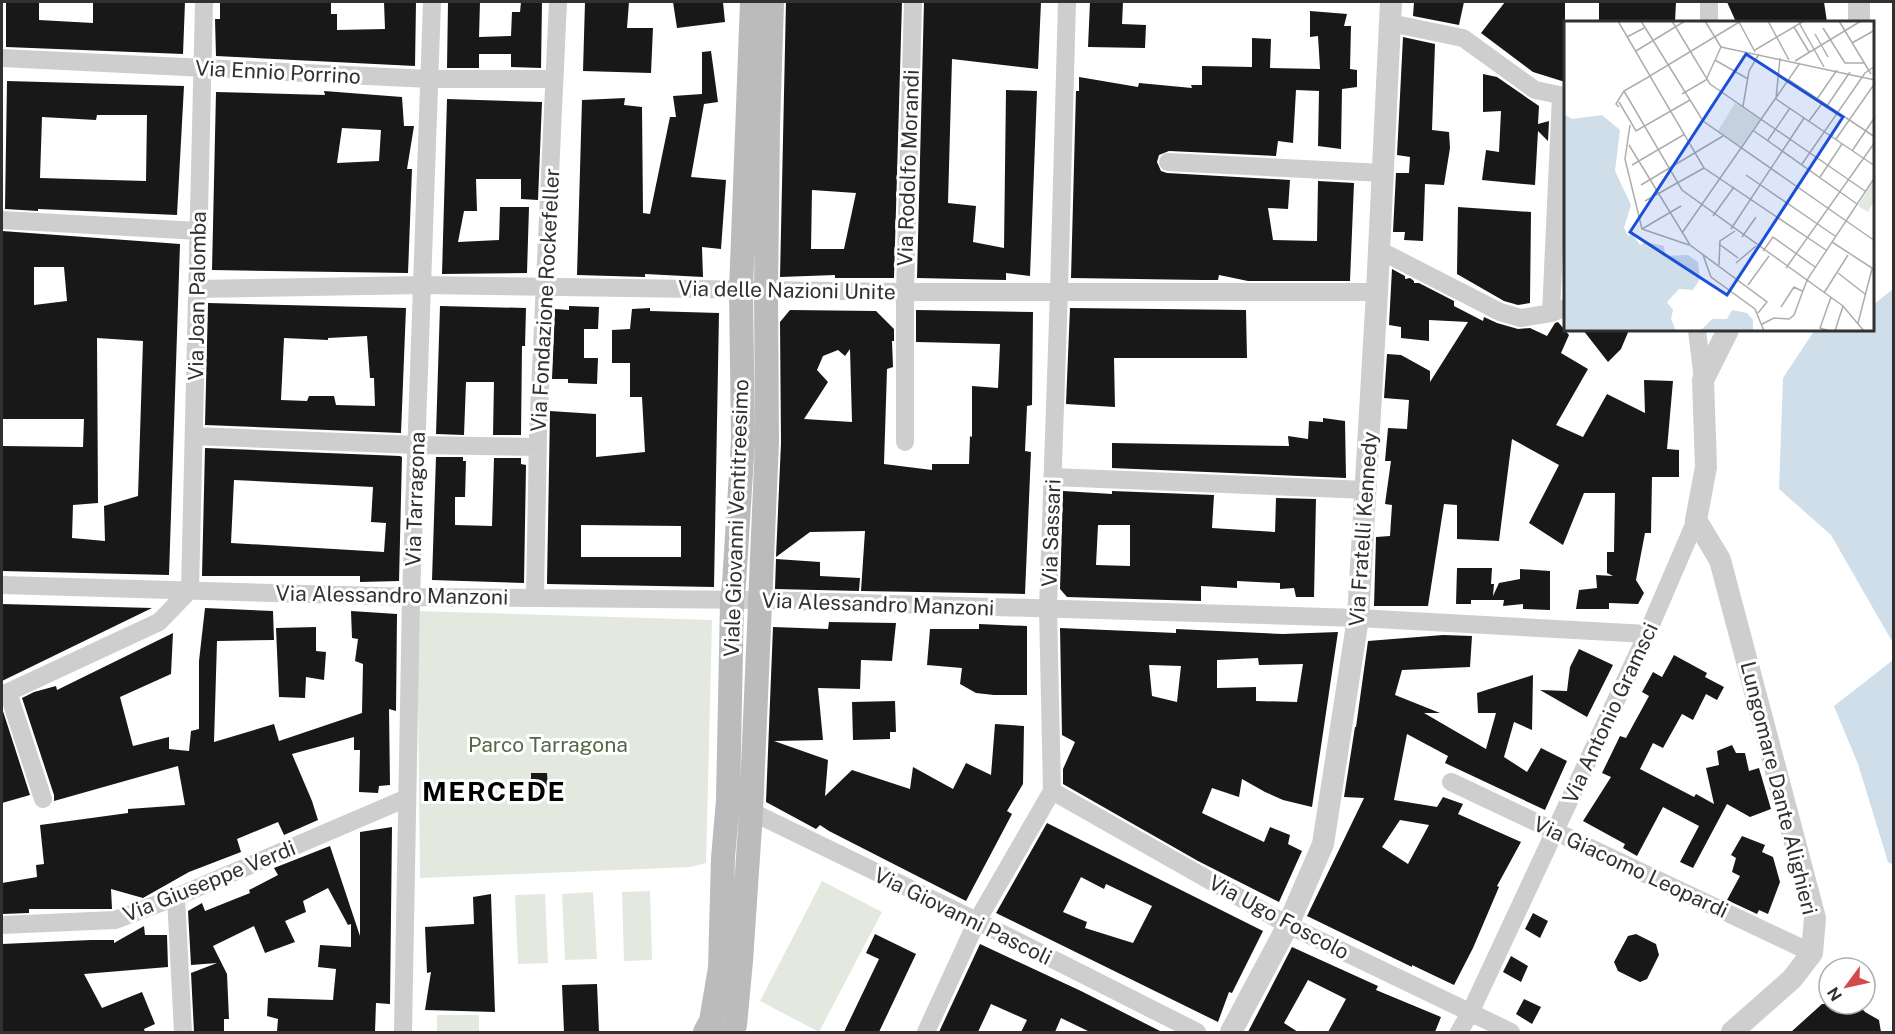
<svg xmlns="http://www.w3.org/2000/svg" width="1895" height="1034" font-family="'Public Sans',sans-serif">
  <rect width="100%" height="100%" fill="#fff"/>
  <path fill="#e3e9de" d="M417 611 712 620 706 863 690 867 420 878Z
    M822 881 882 912 819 1032 760 1001Z
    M650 891 652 960 624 961 622 892Z
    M593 892 597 959 565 960 562 894Z
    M545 894 548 963 518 964 515 895Z
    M437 1015H479V1032H437Z"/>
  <path fill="#d0dee9" d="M1893 289V643L1831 535 1779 489 1783 378 1814 331 1872 330 1873 305Z
    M1893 660V865L1888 862 1858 764 1834 706Z"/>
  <path fill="#181818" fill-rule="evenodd" d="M6 2H39V20L93 23V2H185L183 54 6 47Z
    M220 2H331V14H337V30L385 29 384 2H416L415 66 216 56 215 19H220Z
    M448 2H480L479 37 511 36 512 12H520L521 2H542L541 68 511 67V54H479V68H447Z
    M585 2H629L627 28H653L651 73 583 71Z
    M673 2H723L725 22 677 28Z
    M786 2H902L894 278H835V275L780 277ZM812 190 856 193 844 249H811Z
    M924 2H1041L1038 69 952 59 948 203 976 206 973 242 1004 248 1006 90 1037 91 1030 276 1006 273V280L917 278Z
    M1090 2H1123L1122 24 1146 25 1145 48 1088 47Z
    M1414 2H1464L1459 25 1413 16Z
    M1505 2H1565V82L1533 72 1481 33Z
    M1599 2H1676L1675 22H1599Z
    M1727 2H1824L1827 22H1736Z
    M1310 11 1347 14 1344 26H1351L1350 69 1357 70V87L1342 89 1341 149 1318 146 1319 91 1296 90 1293 143 1278 141 1276 156 1169 151 1159 155 1157 162 1161 171 1167 173 1290 180 1288 209 1268 208 1273 240 1317 241 1318 181 1354 183 1350 281H1248L1219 275 1218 280H1202L1071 278 1076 91H1079V77L1138 87 1139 83 1192 88 1191 85H1202V66L1252 67V38L1271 39 1270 68 1320 69 1318 36 1310 37Z
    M1403 37 1435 44 1432 130 1449 132 1450 148 1444 185 1425 184 1423 241 1404 240 1405 232H1393L1396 173H1409L1410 157 1397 155Z
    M711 51 718 102 704 104 691 177 726 180 721 249 702 247 703 277 645 274V277L577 275 582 100 625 98 624 105 642 107 643 213 650 214 670 117H676L673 96 702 94V52Z
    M1483 74 1497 77 1539 106 1538 124 1549 121 1548 141 1538 131 1535 185 1482 180 1486 150 1499 152 1501 111 1483 112Z
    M7 81 184 86 177 215 38 209V211L5 209ZM97 115H147L146 181 40 178 42 117 96 120Z
    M324 91 402 97 404 126H414L407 169H412L408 273 212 270 216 92 325 95ZM342 128 381 130 379 161 337 163Z
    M447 99 542 102 538 200 521 199V179H476L477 211H464L458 242 499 240 500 207H529L527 273 442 274Z
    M1458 207 1531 212 1530 303 1518 305 1504 301 1457 274Z
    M2 231 180 244 169 575 2 571V446L83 447 84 419H2ZM34 267H64L67 301 34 305ZM97 338 143 341 138 496 104 506 105 541 72 538 73 505 98 503Z
    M1392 269 1405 276V279L1410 278 1414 281V283H1419L1454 301V306L1483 321 1484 317 1497 323 1518 329 1530 328 1547 336 1555 323 1558 322 1569 335 1561 353 1588 369 1556 425 1583 437 1607 394 1645 413 1644 380 1673 381 1667 449 1679 450V477H1652L1651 533H1645L1636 580 1644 593 1638 604 1609 603V609H1576L1579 590 1597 588 1596 575 1613 576 1607 573V552H1614L1615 493H1584L1563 545 1529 523 1559 465 1512 439 1499 541 1457 539V505L1444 504 1428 606H1374L1376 537 1390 536 1392 505 1385 504 1391 461H1385L1388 428 1407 429 1409 400 1384 398 1387 354 1401 355 1430 371V382L1468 322 1429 320V341L1401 338V327L1389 325Z
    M208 303 406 308 401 433 205 425ZM367 336 370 378H374L375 406 336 405 334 396H309L307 401 281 400 284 338 328 340V338Z
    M440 306 526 308 525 346H522L521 435H493L494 382H466L464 435 436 434Z
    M569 306 599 307 598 329H584V358H598L597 384 568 383V379H552L555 309 569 310Z
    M650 308V311L719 313 714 587 547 584 550 411 596 414V457L645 452 642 397H630V363H612V330L630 329 632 309ZM581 525 681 526V557H581Z
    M1070 308 1246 310 1247 358H1114L1115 407 1066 404Z
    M790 310 876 311 894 329V341H892L893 367 887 369 884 464 932 470V464H969L970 436 972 437V386L998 388 1000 344 916 342V310L1033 312 1032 405 1027 406 1025 451 1031 452 1025 594 861 591 865 531 810 532 776 557 781 443 780 322ZM850 349 852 422 804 419 828 382 817 370 823 356 838 350 845 356Z
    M1583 330H1629L1621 349 1608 362Z
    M1323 418 1345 421 1346 478 1112 468V443L1289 446 1288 436 1308 439 1309 421 1323 422Z
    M205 448 400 456 402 457 399 581 360 582V576H202ZM234 480 373 487 371 522 386 523 384 552 231 543Z
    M436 457H463V461H466L465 497H455V525L492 526 494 458H521V464L526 465 524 583 432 580Z
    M1063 491 1112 494V491L1214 495 1212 528 1275 532 1276 498 1316 499 1314 597H1296L1294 588 1280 589V583L1237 581V588L1201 586V601L1067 597 1060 589ZM1098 525H1130V566L1096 565Z
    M776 559 820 562V576L860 578 859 591 775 589Z
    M1457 568H1492L1491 584H1494L1493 596 1499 583 1520 579V569L1550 571V610L1523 609V604L1503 606 1504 600H1471V604H1456Z
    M2 604 152 608 2 681Z
    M205 608 273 611 274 640 217 641 214 742 274 724 279 741 362 713 363 664 355 661 358 639 352 638 351 611 397 614 396 711 389 709 390 785 379 786 378 793 359 792 360 750H354V737L292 754 312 801 318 820 284 835 278 822 237 839 241 852 189 872 143 898 111 889 112 909H29V913L2 914V883L37 877 36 865 44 864 40 825 128 813V809L185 805 178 766 54 801V795L22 698 34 692 56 686 57 690 173 633 171 674 120 697 133 746 169 737V749L189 751 191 731 199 729V661Z
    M829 622 896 623 892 661 861 660 860 689 818 688 823 740 774 741 828 760 825 796 852 770 910 789 913 767 953 789 966 763 991 775 995 724 1024 726 1023 784 1007 811 1012 814 966 901 829 831 820 825 816 829 766 802 773 627 828 629Z
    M979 624 1027 626V695H994L976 693 960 684 962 668 927 665 930 629H979Z
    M316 627V651L326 652 324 680 306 677 305 698 279 697 276 628Z
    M1060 628 1176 633V629L1283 634 1338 632 1312 807 1283 800 1265 792 1242 779 1239 797 1212 788 1202 813 1264 842 1270 827 1290 835 1288 844 1302 851 1279 902 1198 861 1063 784V769L1075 742 1062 735ZM1258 658 1259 665 1303 664 1297 702 1256 701V687L1217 688V660ZM1149 665 1181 666 1177 702 1152 696Z
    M1443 635 1472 636 1470 667 1402 670 1395 695 1440 713H1424L1486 749 1496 713H1478L1477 693 1533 675 1532 730 1514 722 1504 757 1527 772 1541 748 1567 761 1545 810 1445 763 1448 756 1407 734 1394 800 1437 807 1443 797 1463 804 1458 814 1521 842 1497 886 1499 887 1473 948 1454 985 1412 965V967L1307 916 1364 798 1344 797 1355 727H1356L1368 641ZM1400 820 1429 825 1408 864 1382 847Z
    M1579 649 1613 665 1587 717 1540 690 1567 691 1570 667Z
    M1674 655 1707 673 1705 677 1724 687 1717 700 1706 694 1693 720 1682 714 1663 748 1653 743 1640 769 1694 797 1696 794 1714 804 1706 768 1719 765 1717 751 1732 745 1736 753H1745L1749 771 1759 768 1771 809 1750 817 1727 804 1693 868 1680 862 1699 826 1663 807 1637 856 1623 848 1625 844 1583 821 1611 777 1602 773 1620 736 1626 738 1649 696 1642 692 1653 672 1662 677Z
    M895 701 896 732H890V739L853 740 852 702Z
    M2 708 30 795 2 803Z
    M531 773H547L548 789H531Z
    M1047 823 1263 931 1232 993 1229 992 1218 1022 996 913ZM1081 877 1104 889 1106 884 1152 906 1133 943 1085 928 1087 922 1063 912Z
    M392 827 390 1004 376 1003 375 1032 277 1031 278 1019 267 1016 268 998 333 1000 336 969 318 967 320 945 351 947V924L348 925 328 888 303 901 306 912 285 921 295 942 265 953 254 926 213 946 227 974 229 1019H224V1032H194L191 973 217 963 191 965 188 911 202 903 205 911 250 893 249 890 278 875 274 868 330 846 360 936V832Z
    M1742 836 1765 845 1762 852 1773 857 1780 882 1768 914 1759 910 1757 914 1727 900 1740 876 1732 872 1736 858 1731 855Z
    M491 894 495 1012 425 1010 431 972 427 973 425 927 474 924 473 897Z
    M1533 913 1548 921 1540 938 1525 929Z
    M144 926 145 935H167L168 967 84 974 102 1008 142 992 155 1024 144 1029 145 1032H2V944L91 940H114V943Z
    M875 934 916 954 879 1032H844L879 959 866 953Z
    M1636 934 1656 944 1659 955 1647 979 1640 982 1618 971 1614 962 1628 936Z
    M980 944 1081 991 1162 1032H1090L1061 1018 1055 1032H1021L1027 1020 991 1004 978 1032H939Z
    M1292 947 1378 986 1376 990 1441 1017 1435 1032H1328L1346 999 1308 980 1284 1023 1298 1032H1248Z
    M1511 956 1528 966 1521 982 1503 972Z
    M597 984 599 1032H564L562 985Z
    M1524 999 1541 1007 1532 1024 1516 1014Z
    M1822 1004H1858L1865 1012 1879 1020 1881 1032H1791Z"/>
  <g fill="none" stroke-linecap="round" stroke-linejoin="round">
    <path stroke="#cecece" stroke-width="18" d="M1709 22V2
      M1390 23 1463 38 1535 90 1565 96
      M2 58 429 79H554
      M1168 162 1383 173
      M2 220 199 231
      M1379 250 1500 312 1521 318 1551 313 1565 308
      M197 289 422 285 905 292H1377
      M1551 313 1561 96
      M1697 330 1703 380
      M194 436 416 445 538 447
      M905 442V292L913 2
      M1053 477 1366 490
      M2 585 411 597 760 600 1064 609 1358 618 1647 634
      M535 598 538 434 558 2
      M8 692 43 799
      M2 695 159 622 190 590 204 2
      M1451 782 1812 953
      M1052 791 1288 925 1511 1032
      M742 807 977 921 1197 1032
      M176 897 183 1032
      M2 925 115 920 176 897 407 798
      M403 1032 411 597 432 2
      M926 1032 977 921 1052 791 1048 608 1059 291 1067 2
      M1459 1032 1470 1013 1647 634 1696 520"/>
    <path stroke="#cecece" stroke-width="22" d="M1859 22V2
      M1728 330 1703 380 1706 467 1696 520 1720 560 1815 918 1812 953 1792 979 1732 1032
      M1231 1032 1288 925 1323 844 1358 618 1377 292 1391 2"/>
    <path stroke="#bbb" stroke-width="24" d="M705 1032 711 1021 720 968 723 858 728 800 732 601 734 584 743 441 741 290 752 2
      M731 1032 735 1025 741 961 751 812 767 442 766 291 768 127 772 2"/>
  </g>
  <g text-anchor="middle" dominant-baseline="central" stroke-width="6" stroke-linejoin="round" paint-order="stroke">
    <g font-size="21" fill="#313131" stroke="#fff">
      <text transform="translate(278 72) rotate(3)">Via Ennio Porrino</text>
      <text transform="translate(908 168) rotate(-88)">Via Rodolfo Morandi</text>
      <text transform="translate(787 290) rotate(1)">Via delle Nazioni Unite</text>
      <text transform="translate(197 296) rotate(-89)">Via Joan Palomba</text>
      <text transform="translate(545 300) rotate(-87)">Via Fondazione Rockefeller</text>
      <text transform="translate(415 499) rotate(-88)">Via Tarragona</text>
      <text transform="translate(736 518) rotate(-88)">Viale Giovanni Ventitreesimo</text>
      <text transform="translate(1363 529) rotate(-86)">Via Fratelli Kennedy</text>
      <text transform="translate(1051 533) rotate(-88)">Via Sassari</text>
      <text transform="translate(392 595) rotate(1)">Via Alessandro Manzoni</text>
      <text transform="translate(878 604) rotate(2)">Via Alessandro Manzoni</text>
      <text transform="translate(1610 713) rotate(-65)">Via Antonio Gramsci</text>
      <text transform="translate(1779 788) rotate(76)">Lungomare Dante Alighieri</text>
      <text transform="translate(1631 867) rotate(25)">Via Giacomo Leopardi</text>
      <text transform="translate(209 881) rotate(-22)">Via Giuseppe Verdi</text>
      <text transform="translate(963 916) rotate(26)">Via Giovanni Pascoli</text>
      <text transform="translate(1279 917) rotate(28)">Via Ugo Foscolo</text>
    </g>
    <g font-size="21" fill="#526843" stroke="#fff">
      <text x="548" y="744">Parco Tarragona</text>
    </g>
    <g font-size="27" font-weight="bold" letter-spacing="1.5" fill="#000" stroke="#fff">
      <text x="494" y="791">MERCEDE</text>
    </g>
  </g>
  <g transform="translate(1564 21)">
    <rect width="310" height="310" fill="#fff"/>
    <path d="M171 82 196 98 177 125 154 110ZM310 159V180L304 191 294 185Z" fill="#e3e9de"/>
    <path d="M0 93 8 98 38 94 56 109 51 150 67 184 60 207 64 215 68 213 76 224 82 221 100 225 101 235 124 234 134 241 136 258 129 269 115 268 103 281 109 289 107 298 112 310H0ZM168 289 183 292 189 299V310H136L148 298H163Z" fill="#d0dee9"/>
    <path fill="none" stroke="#adadad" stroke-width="1.5" d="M54 0 86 55 177 0M77 0 139 100 311 220M108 0 146 63 301 170M141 0 157 26M204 0 225 39M234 0 260 46M275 0 307 53M175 1 191 31M230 6 245 31M259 7 281 42H300M251 13 264 36M63 16 80 7M288 22 311 9M157 26 311 59M191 29 240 0M72 30 121 0M216 37 212 78 311 145M151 39 184 58M231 40 297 0M225 59 311 116M60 70 118 169 279 285 300 310M60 70 86 55 140 147 262 229M118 73 142 59 157 26M253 78 273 49M55 81 72 110 126 79M179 85 185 50 195 33M263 85 286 51M55 86 52 83 60 70M245 100 259 81M66 104 61 138 78 208M190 110 293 183M272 118 311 62M204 119 226 87M65 124 126 224 203 281 194 292M288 130 311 96M238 143 301 52 311 45M68 144 121 113M182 154 271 215M256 156 278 123M77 164 159 115M81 180 140 147M149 195 170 166M78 208 125 224M78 208 117 185M167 208 240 97M118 212 236 42M178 216 192 196M268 221 311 249M155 223 174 237M199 230 209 216 251 246M139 234 147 256 191 288 200 310M172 242 192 225M155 244 156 220 171 210M222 247 311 121M274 252 301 273M184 264 205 235M260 272 284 234M217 286 230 266 238 270M294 302 308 248M198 303 210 297 225 298 230 294 243 259 311 156M266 310 256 307 267 276M271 310 279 285"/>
    <path fill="#1d4ed8" fill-opacity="0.15" stroke="#1d4ed8" stroke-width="3" d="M182 33 279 96 163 274 66 211Z"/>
    <rect width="310" height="310" fill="none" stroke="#313131" stroke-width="3"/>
  </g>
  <rect width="1895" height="1034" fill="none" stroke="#313131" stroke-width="6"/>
  <g transform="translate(1847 986) rotate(237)"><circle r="28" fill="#ffffff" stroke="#adadad" stroke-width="1.5"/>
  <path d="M0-4.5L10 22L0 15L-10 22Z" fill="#d24a4a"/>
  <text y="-9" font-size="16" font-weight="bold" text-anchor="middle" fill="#313131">N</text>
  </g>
</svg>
